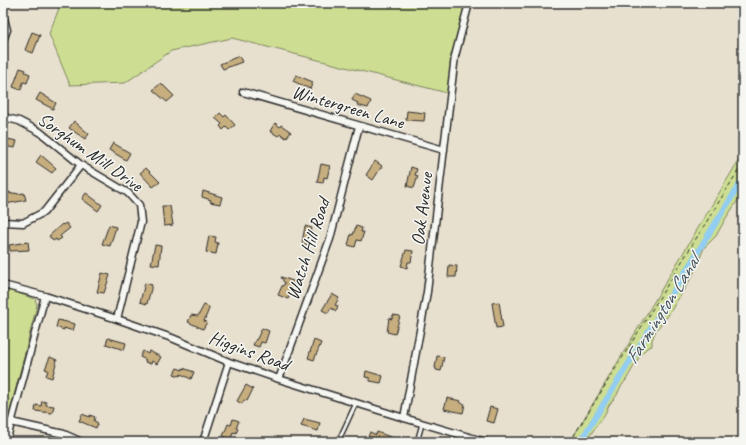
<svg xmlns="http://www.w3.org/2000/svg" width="746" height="445" font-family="Caveat,sans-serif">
  <rect width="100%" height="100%" fill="#e8e0cf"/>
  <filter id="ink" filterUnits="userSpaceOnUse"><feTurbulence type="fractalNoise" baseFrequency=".025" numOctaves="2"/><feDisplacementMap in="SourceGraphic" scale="8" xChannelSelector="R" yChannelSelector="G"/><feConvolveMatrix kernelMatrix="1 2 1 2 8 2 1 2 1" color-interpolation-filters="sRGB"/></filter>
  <g filter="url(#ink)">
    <path fill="#cdde92" stroke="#7c845e" d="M61 3H469L455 56 451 94 232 38 171 51 125 83 70 85 49 34Z
      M743 153V187L740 197 726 218 716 236 704 248 693 275 667 317 656 330 652 340V346L647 348 641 354 626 380 620 388 617 395 609 405 605 414 585 442H570Z
      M3 288 35 299 37 305 3 439Z"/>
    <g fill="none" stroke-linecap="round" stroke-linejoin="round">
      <path stroke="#92cdf2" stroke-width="6" d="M580 442 743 179"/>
    </g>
    <path fill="#c7ae7e" stroke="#2b2b2b" d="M32 32 40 35 33 53 25 50Z
      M239 56 242 62 223 69 220 64Z
      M20 68 26 70 25 72 30 74 27 83 23 82 21 90 13 87Z
      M296 75 313 82 310 89 293 81Z
      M161 83 174 96 167 102 153 90Z
      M40 93 56 103 53 109 36 100Z
      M355 94 371 101 368 108 357 105 358 103 352 100Z
      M407 111 425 113 424 121 406 120Z
      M220 113 224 117 226 115 235 125 229 130 226 127 223 130 220 126 222 124 215 118Z
      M74 121 89 134 85 139 69 128Z
      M275 123 280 127 281 125 291 132 286 138 281 134 278 136 270 131Z
      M3 138 17 141 15 148 3 146Z
      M113 143 130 153 126 160 109 150Z
      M41 155 56 168 52 173 36 162Z
      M375 161 382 166 373 180 366 175Z
      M321 164 330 166 327 178 324 177 323 183 317 182Z
      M411 167 417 169 415 175 418 176 414 188 407 186Z
      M146 168 160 182 153 187 140 173Z
      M203 191 222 197 220 204 210 202 211 200 202 197Z
      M10 192V194L16 193 17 194 24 193 26 200 6 204 4 194Z
      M86 193 102 205 98 211 82 199Z
      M162 206H170L173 225 164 226Z
      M66 223 70 228 60 236 62 238 57 241 56 239 53 241 49 236 62 224 63 225Z
      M109 225 116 227 110 246 102 244Z
      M305 226 312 228 308 245 302 243Z
      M356 226 362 228 361 232H364L361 241 357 240 355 247 348 245 351 234 353 235Z
      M209 236 216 237 215 242 218 243 216 254 206 252Z
      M28 242 29 250 10 251 9 245Z
      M155 245 161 246 159 265 151 264Z
      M406 250 413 251 411 262H408L407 268 401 266Z
      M449 265 457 266 456 277H448Z
      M102 273 110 275 104 293 97 292Z
      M281 277 296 282 288 299 278 295 282 286 285 284Z
      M145 283 152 285 147 304 140 302Z
      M332 294 339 298 335 305 338 306 336 311 331 308 328 313 322 310Z
      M499 302 503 327 496 328 492 303Z
      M204 305 209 307V309L204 321 207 322 203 329 188 322 191 315 198 316Z
      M393 315 400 316 395 334 387 332 389 318 392 319Z
      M58 320 75 324 73 331 64 328V330L56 327Z
      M262 328 269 331 265 343 261 342 259 347 253 345 256 339H257Z
      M108 338 126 343 124 350 106 344Z
      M314 340 321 343 314 360 308 358Z
      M143 351 148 354 149 351 161 357 157 364 152 361 151 364 145 362 146 360 140 357Z
      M437 356 444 357 441 371 436 370V368H435Z
      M50 357 57 360 52 378 46 376 48 370 45 369Z
      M177 368 183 370V368L194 372 191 379 181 374 180 376 174 374Z
      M366 371 383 376 381 383 370 381V378L365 377Z
      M246 385 253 389 247 401 244 400 242 404 237 401Z
      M447 398 461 401 460 403 465 404 463 413 444 409Z
      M42 401 46 402V405L54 406 52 413 35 411 36 405 41 406Z
      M490 407 498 409 494 423 486 421Z
      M82 414 90 417V415L95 417 94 421 98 423 96 428 79 421Z
      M233 419 239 421 236 428 238 429 236 433 233 432 231 439 223 436 228 424 231 425Z
      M304 419 320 423 318 431 301 426Z
      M370 432 376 435 377 432 393 438 392 442H375L367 439Z"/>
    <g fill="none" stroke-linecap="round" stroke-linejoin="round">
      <defs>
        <path id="lane" d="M338 442 356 403
          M417 442 422 424"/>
        <path id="street" d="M3 15 7 30 3 40
          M243 92 444 150
          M3 117 19 121 40 132 81 165 128 193 139 205 141 222 117 319
          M3 222 23 223 44 212 81 165
          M3 285 45 296 117 319 172 338 229 362 279 379 404 418 486 442
          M279 379 330 239 359 126
          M404 418 427 292 455 56 469 3
          M11 422 64 434 82 442
          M6 442 45 296
          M203 442 229 362"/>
      </defs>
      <use href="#lane" stroke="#2b2b2b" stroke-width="6"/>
      <use href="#street" stroke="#2b2b2b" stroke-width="9"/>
      <path stroke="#2b2b2b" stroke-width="1" stroke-dasharray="4 3" stroke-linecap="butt" d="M570 442 743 163"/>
      <use href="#lane" stroke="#f6f6f2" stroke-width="3"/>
      <use href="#street" stroke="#f6f6f2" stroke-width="6"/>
    </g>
  </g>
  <g text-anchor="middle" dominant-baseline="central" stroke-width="3" stroke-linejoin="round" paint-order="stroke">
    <g font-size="19" fill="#2b2b2b" stroke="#f6f6f2">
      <text transform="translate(348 107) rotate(16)">Wintergreen Lane</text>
      <text transform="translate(90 152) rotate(35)">Sorghum Mill Drive</text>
      <text transform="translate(422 209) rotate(-83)">Oak Avenue</text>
      <text transform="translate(308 249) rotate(-72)">Watch Hill Road</text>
      <text transform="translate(249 351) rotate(20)">Higgins Road</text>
    </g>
    <g font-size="20" font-style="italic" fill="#45545d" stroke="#f6f6f2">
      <text transform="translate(662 310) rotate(-58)">Farmington Canal</text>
    </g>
  </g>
  <rect width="746" height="445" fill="none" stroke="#f6f6f2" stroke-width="16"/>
  <rect x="8" y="8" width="730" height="429" fill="none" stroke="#2b2b2b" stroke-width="1.5" filter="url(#ink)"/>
</svg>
